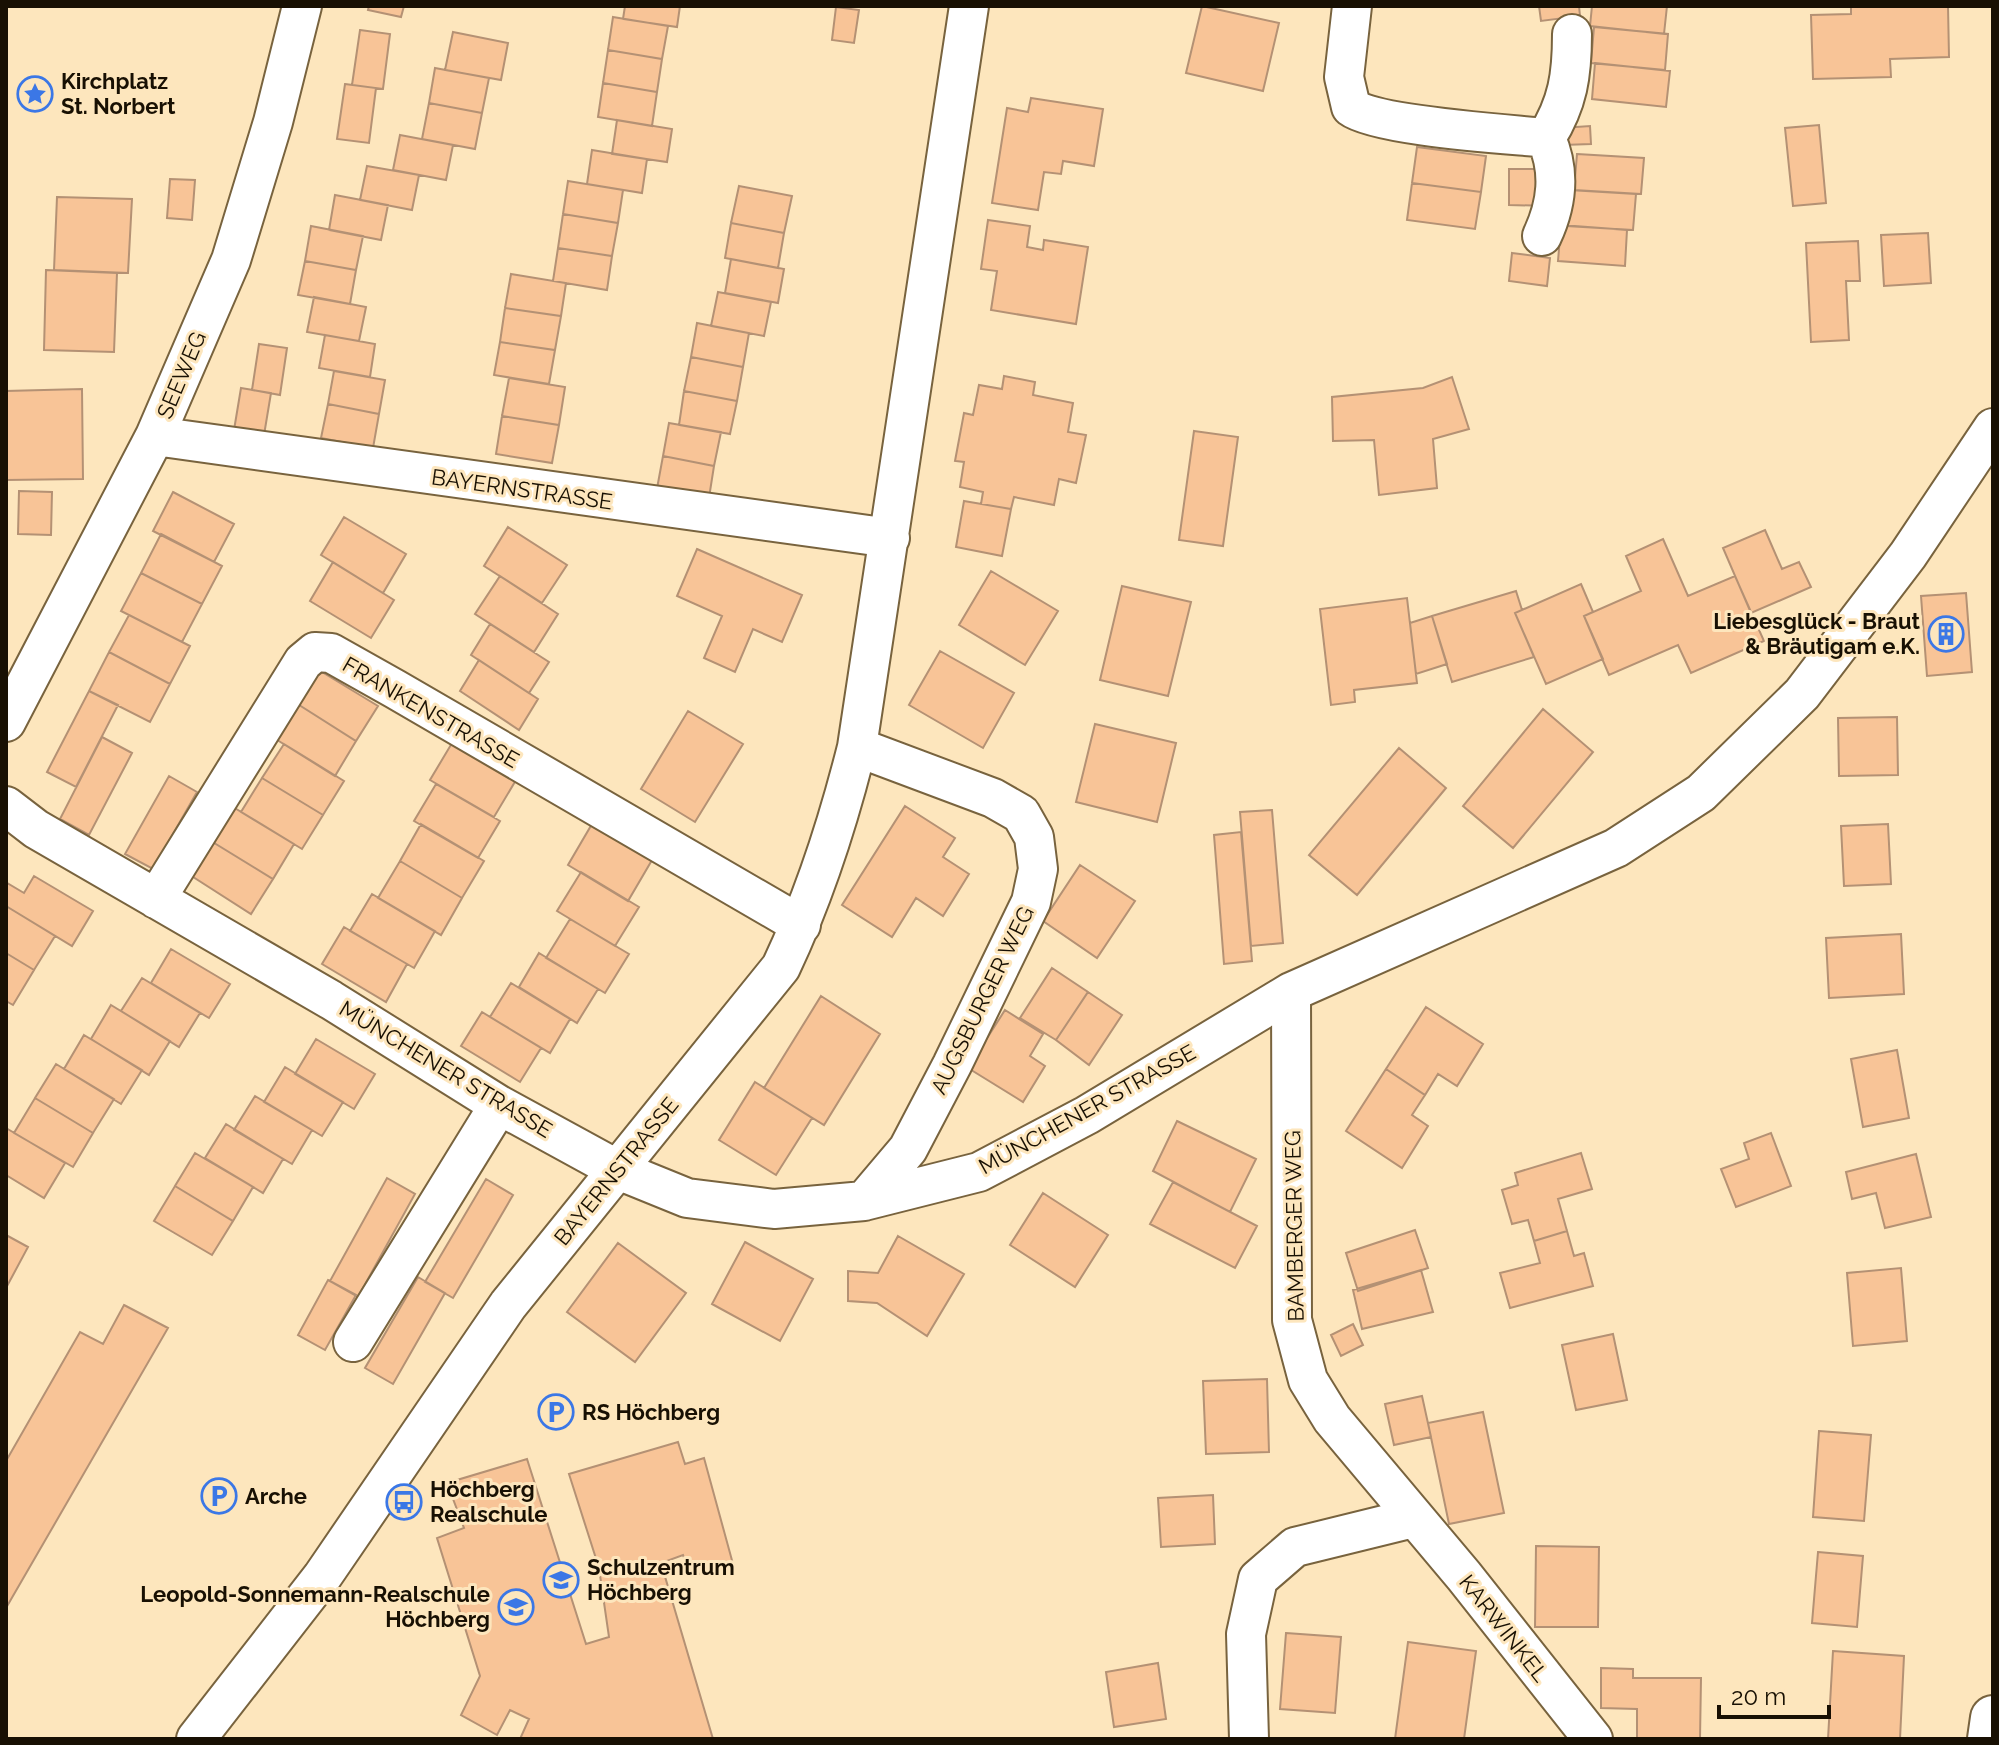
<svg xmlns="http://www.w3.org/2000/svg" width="1999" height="1745" font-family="Raleway,sans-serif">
  <rect width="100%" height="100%" fill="#fde6bd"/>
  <path fill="#f8c497" stroke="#b49174" stroke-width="2" d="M369 6H404L401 17 368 10Z
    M625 6H680L677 27 623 19Z
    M1202 6 1279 23 1263 91 1186 73Z
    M1539 6H1579L1580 16 1541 21Z
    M1592 6H1667L1664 34 1590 26Z
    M1851 6H1948L1949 57 1890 59 1891 77 1813 79 1811 15 1851 14Z
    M836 7 859 10 854 43 832 40Z
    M613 17 668 26 662 59 608 50Z
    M1594 27 1668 34 1665 70 1591 63Z
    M360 30 390 34 383 89 352 85Z
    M453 32 508 43 501 80 445 70Z
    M608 50 662 59 657 92 603 83Z
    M1595 63 1670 71 1666 107 1592 99Z
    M435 68 489 78 482 113 429 103Z
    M603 83 657 92 652 126 598 117Z
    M345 84 376 88 369 143 337 139Z
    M1031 98 1103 109 1094 166 1063 161 1061 174 1044 172 1038 210 992 203 1007 108 1028 112Z
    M429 103 482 113 475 149 422 139Z
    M617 120 672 129 667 162 612 154Z
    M1819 125 1826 203 1793 206 1785 128Z
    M1590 126 1591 144 1563 145 1562 128Z
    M400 135 453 145 446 180 393 170Z
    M1417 147 1486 156 1481 192 1412 183Z
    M592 150 647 159 642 193 587 184Z
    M1577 154 1644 158 1641 194 1574 190Z
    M367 166 419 175 412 210 360 200Z
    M1509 169H1550V206L1509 205Z
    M170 179 195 180 192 220 167 218Z
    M568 181 623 190 618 223 563 214Z
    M1412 183 1481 192 1475 229 1407 220Z
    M739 186 792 196 784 233 731 223Z
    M1569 190 1636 194 1633 230 1567 226Z
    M335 195 388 205 381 240 329 230Z
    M57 197 132 199 128 273 54 270Z
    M563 214 618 223 612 256 558 248Z
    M988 220 1030 226 1027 247 1043 250 1044 240 1088 247 1076 324 991 310 997 271 981 269Z
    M731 223 784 233 778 268 725 258Z
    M1561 225 1627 230 1625 266 1558 261Z
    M311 226 363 236 356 270 305 261Z
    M1928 233 1931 283 1884 286 1881 235Z
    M1858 241 1860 281H1846L1849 340 1811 342 1806 243Z
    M558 248 612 256 607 290 553 281Z
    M1512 253 1550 258 1547 286 1509 281Z
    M731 259 784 269 778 303 725 293Z
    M305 261 356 270 350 304 298 295Z
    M46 270 117 273 114 352 44 350Z
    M511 274 566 283 561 316 505 308Z
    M718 292 771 302 764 336 711 326Z
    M314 297 366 307 359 341 307 332Z
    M505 308 561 316 555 350 500 342Z
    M697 323 749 333 743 367 691 357Z
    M325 335 375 344 370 377 319 368Z
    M500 342 555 350 549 384 494 375Z
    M259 344 287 348 280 395 252 390Z
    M691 357 743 367 737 401 684 391Z
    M334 371 385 380 379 414 328 404Z
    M1004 376 1035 382 1033 395 1073 403 1068 432 1086 435 1076 483 1059 479 1054 505 1014 497 1011 509 981 504 983 492 960 487 964 462 955 461 964 413 973 415 979 385 1002 389Z
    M1452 377 1469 429 1433 439 1437 488 1379 495 1374 440 1333 441 1332 397 1423 388Z
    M509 378 565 387 559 425 502 416Z
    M241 388 271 393 263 441 233 436Z
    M82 389 83 479 6 480V391Z
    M684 391 737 401 730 434 679 425Z
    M328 404 379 414 373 448 321 438Z
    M502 416 559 425 552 463 496 454Z
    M669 423 721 432 714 466 663 456Z
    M1194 431 1238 437 1223 546 1179 540Z
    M663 456 714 466 708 504 656 494Z
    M19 491 52 492 51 535 18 534Z
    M173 492 234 524 214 562 153 531Z
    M964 501 1011 509 1002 556 956 547Z
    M344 517 406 554 383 593 321 555Z
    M508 527 567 565 542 603 484 566Z
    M1765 530 1782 569 1799 562 1811 587 1751 613 1723 548Z
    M161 534 222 566 202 604 141 573Z
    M1663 539 1688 596 1735 576 1764 641 1691 673 1678 645 1609 675 1584 616 1641 591 1626 556Z
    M697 549 802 595 782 642 753 629 735 672 704 658 722 616 677 596Z
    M333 562 394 600 371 638 310 601Z
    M991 571 1058 611 1025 665 959 625Z
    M141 573 202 604 182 642 121 611Z
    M500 576 558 614 534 652 475 614Z
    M1581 584 1593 612 1584 616 1603 659 1546 684 1515 613Z
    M1122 586 1191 602 1168 696 1100 680Z
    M1516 591 1522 610 1515 613 1534 657 1452 682 1432 616Z
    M1966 593 1972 672 1927 676 1921 596Z
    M1407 598 1417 683 1354 690 1355 702 1331 705 1320 609Z
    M129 615 190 646 170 684 109 652Z
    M1432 616 1447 664 1416 674 1410 623Z
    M490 624 549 662 529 693 471 655Z
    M940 651 1014 693 983 748 909 705Z
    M109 652 170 684 150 722 89 691Z
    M479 660 538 699 519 730 460 691Z
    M317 669 378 706 356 741 296 703Z
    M89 691 118 705 76 787 47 772Z
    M296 703 356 741 335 776 274 738Z
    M1543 709 1593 752 1513 848 1463 806Z
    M688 711 743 744 695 822 641 789Z
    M1897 717 1898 775 1839 776 1838 718Z
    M1095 724 1176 743 1157 822 1076 802Z
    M102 737 132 753 89 835 60 819Z
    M452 743 516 780 494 817 430 780Z
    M284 744 344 781 323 815 262 778Z
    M1399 748 1446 788 1357 895 1309 855Z
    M169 776 197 792 153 869 125 854Z
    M262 778 323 815 302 849 241 812Z
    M436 784 500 821 478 858 414 821Z
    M905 806 955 838 943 857 969 874 943 916 916 898 892 937 842 905Z
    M233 807 294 844 273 879 211 841Z
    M1272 810 1283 943 1251 946 1240 812Z
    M421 824 484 861 462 898 400 861Z
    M592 824 652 860 628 901 568 865Z
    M1888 824 1891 884 1844 886 1841 826Z
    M1241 832 1252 961 1224 964 1214 835Z
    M211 841 273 879 251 914 190 875Z
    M400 861 462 898 441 935 378 898Z
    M1080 865 1135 901 1097 958 1043 921Z
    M581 872 639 907 615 946 557 911Z
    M34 876 93 911 72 946 6 906 7 883 24 893Z
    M372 894 435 931 414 968 350 931Z
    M6 906 55 936 34 970 6 953Z
    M570 919 629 954 605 993 546 958Z
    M344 927 407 964 386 1002 322 964Z
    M1901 934 1904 994 1829 998 1826 938Z
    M171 949 230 984 209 1018 151 983Z
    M6 953 34 970 13 1005 6 1001Z
    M539 953 598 989 577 1023 519 987Z
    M1052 968 1088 992 1056 1040 1020 1018Z
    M142 978 200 1013 179 1047 121 1011Z
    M511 983 570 1019 550 1053 490 1017Z
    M1088 992 1122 1015 1089 1065 1056 1040Z
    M821 996 880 1034 824 1125 764 1088Z
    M111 1005 170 1041 149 1075 91 1039Z
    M1426 1007 1483 1044 1457 1086 1438 1074 1425 1095 1386 1069Z
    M1005 1010 1043 1034 1030 1056 1045 1066 1023 1102 968 1068Z
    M482 1012 541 1048 520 1082 461 1046Z
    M84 1035 142 1070 121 1104 64 1069Z
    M316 1039 375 1074 354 1109 295 1074Z
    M1897 1050 1909 1118 1863 1127 1851 1059Z
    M56 1064 114 1099 93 1133 35 1098Z
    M285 1067 343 1102 322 1136 264 1102Z
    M1386 1069 1425 1095 1412 1115 1428 1126 1402 1168 1346 1131Z
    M755 1082 812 1118 776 1175 719 1140Z
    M255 1096 312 1130 292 1164 234 1130Z
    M35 1098 93 1133 73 1167 14 1133Z
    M1177 1121 1256 1159 1230 1212 1153 1171Z
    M226 1124 283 1159 263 1193 205 1158Z
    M6 1128 65 1163 44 1198 6 1175Z
    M1771 1133 1791 1186 1736 1207 1721 1169 1749 1159 1744 1143Z
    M195 1153 253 1187 233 1221 175 1186Z
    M1581 1153 1592 1189 1558 1199 1567 1231 1534 1241 1528 1220 1512 1224 1502 1190 1518 1185 1515 1173Z
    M1916 1154 1931 1217 1885 1228 1876 1193 1852 1199 1846 1172Z
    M387 1178 415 1194 358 1297 330 1281Z
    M486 1179 513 1195 453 1298 425 1282Z
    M1173 1182 1257 1226 1235 1268 1150 1224Z
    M175 1186 233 1221 212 1255 154 1221Z
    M1043 1193 1108 1235 1075 1287 1010 1245Z
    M1415 1230 1428 1268 1358 1291 1346 1253Z
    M1567 1231 1574 1256 1584 1253 1593 1286 1510 1308 1500 1273 1540 1263 1534 1241Z
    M6 1235 28 1247 6 1288Z
    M898 1236 964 1274 927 1336 877 1303 848 1301V1271L878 1273Z
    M745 1242 813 1279 780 1341 712 1304Z
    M618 1243 686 1293 635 1362 567 1312Z
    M1901 1268 1907 1341 1853 1346 1847 1273Z
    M1421 1270 1433 1312 1362 1329 1353 1290Z
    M418 1277 445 1293 393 1384 365 1368Z
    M328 1280 356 1295 325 1350 298 1335Z
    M124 1305 168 1328 6 1608V1461L80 1332 103 1344Z
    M1353 1324 1363 1345 1341 1356 1331 1335Z
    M1613 1334 1627 1400 1576 1410 1562 1345Z
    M1267 1379 1269 1452 1206 1454 1203 1381Z
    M1422 1396 1431 1437 1394 1445 1385 1404Z
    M1483 1412 1504 1513 1449 1524 1428 1423Z
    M1819 1431 1871 1435 1864 1521 1813 1517Z
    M678 1442 685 1464 704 1458 733 1564 691 1576 683 1555 661 1563 713 1739H520L529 1719 510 1710 497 1735 461 1715 480 1676 437 1538 464 1528 447 1483 527 1459 586 1644 609 1637 599 1568 569 1474Z
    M1213 1495 1215 1544 1161 1547 1158 1498Z
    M1536 1546 1599 1547 1598 1627H1535Z
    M1818 1552 1863 1556 1857 1627 1812 1623Z
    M1286 1633 1341 1637 1335 1713 1280 1709Z
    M1408 1642 1476 1651 1464 1739H1395Z
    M1833 1651 1904 1656 1900 1739H1828Z
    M1158 1663 1166 1719 1114 1727 1106 1672Z
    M1601 1668 1633 1669V1678H1701L1700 1739H1637V1709L1601 1708Z"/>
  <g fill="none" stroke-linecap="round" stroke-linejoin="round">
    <defs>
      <path id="minor" d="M1352 6 1344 77 1351 107C1376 126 1507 134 1546 138 1568 103 1572 75 1572 34
        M1542 236C1557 204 1561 172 1546 138
        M155 436 890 538
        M6 722 155 436 231 260 273 122 302 6
        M857 747 993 798 1021 814 1034 837 1038 869 1031 902 952 1065 908 1149 864 1201
        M6 806 36 829 331 1000 499 1105 618 1170 687 1198 774 1209 864 1201 979 1172 1087 1115 1291 992 1616 848 1701 793 1802 694 1908 555 1993 428
        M156 899 303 662 315 652 331 653 395 689 801 925
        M1291 992 1292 1320 1308 1380 1332 1419 1464 1576 1593 1739
        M353 1342 499 1105
        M196 1739 322 1577 508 1305 781 967C815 895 838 823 857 747L969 6
        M1249 1739 1246 1634 1258 1579 1295 1547 1413 1518"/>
      <path id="major" d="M1990 1739 1993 1718"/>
    </defs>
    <use href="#minor" stroke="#78633e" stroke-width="42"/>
    <use href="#major" stroke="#78633e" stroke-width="48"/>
    <use href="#minor" stroke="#fff" stroke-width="38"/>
    <use href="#major" stroke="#fff" stroke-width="44"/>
  </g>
  <defs>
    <symbol id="sight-ring" viewBox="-11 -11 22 22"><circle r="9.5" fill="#fde6bd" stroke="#3b77e6" stroke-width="1.5"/><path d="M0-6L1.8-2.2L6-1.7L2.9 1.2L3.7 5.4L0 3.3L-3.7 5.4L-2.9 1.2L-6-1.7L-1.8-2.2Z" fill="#3b77e6"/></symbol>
    <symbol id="building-ring" viewBox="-11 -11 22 22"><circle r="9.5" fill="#fde6bd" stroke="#3b77e6" stroke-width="1.5"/><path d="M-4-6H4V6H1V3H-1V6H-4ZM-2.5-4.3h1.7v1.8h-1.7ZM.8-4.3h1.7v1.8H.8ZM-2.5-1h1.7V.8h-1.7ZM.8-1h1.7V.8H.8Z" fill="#3b77e6"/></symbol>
    <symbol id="parking-ring" viewBox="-11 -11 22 22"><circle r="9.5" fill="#fde6bd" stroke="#3b77e6" stroke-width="1.5"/><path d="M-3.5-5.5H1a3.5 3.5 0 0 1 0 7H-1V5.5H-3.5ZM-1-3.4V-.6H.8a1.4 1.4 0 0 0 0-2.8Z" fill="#3b77e6"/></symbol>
    <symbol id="bus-ring" viewBox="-11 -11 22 22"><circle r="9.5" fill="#fde6bd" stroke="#3b77e6" stroke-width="1.5"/><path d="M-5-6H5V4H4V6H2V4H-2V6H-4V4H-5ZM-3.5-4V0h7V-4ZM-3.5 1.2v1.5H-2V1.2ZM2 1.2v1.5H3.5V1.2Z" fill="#3b77e6"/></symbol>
    <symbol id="school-ring" viewBox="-11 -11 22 22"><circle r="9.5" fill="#fde6bd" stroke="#3b77e6" stroke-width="1.5"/><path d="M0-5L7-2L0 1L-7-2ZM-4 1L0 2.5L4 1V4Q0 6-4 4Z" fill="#3b77e6"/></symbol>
  </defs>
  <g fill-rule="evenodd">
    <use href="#sight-ring" x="15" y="74" width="40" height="40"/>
    <use href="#building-ring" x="1926" y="614" width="40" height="40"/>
    <use href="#parking-ring" x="536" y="1392" width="40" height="40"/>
    <use href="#parking-ring" x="199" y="1476" width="40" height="40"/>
    <use href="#bus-ring" x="384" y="1482" width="40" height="40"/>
    <use href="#school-ring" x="541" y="1560" width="40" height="40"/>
    <use href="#school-ring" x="496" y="1587" width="40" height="40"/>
  </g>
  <g text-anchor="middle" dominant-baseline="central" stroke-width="6" stroke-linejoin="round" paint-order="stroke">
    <g font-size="22" font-weight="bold" fill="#181003" stroke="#fde6bd" text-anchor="start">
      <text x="61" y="81">Kirchplatz<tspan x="61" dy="25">St. Norbert</tspan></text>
      <text x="1920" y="621" text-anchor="end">Liebesglück - Braut<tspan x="1920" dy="25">&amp; Bräutigam e.K.</tspan></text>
      <text x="582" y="1412">RS Höchberg</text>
      <text x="430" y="1489">Höchberg<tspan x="430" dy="25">Realschule</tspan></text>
      <text x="245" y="1496">Arche</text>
      <text x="587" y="1567">Schulzentrum<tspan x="587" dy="25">Höchberg</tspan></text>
      <text x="490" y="1594" text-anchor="end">Leopold-Sonnemann-Realschule<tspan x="490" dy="25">Höchberg</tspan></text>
    </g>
    <g font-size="22" fill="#181003" stroke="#fde6bd">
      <text transform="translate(181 375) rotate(-67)">SEEWEG</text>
      <text transform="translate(522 489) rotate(8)">BAYERNSTRASSE</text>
      <text transform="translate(431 712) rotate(30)">FRANKENSTRASSE</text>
      <text transform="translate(982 1000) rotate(-64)">AUGSBURGER WEG</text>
      <text transform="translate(446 1069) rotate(31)">MÜNCHENER STRASSE</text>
      <text transform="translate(1087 1109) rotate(-29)">MÜNCHENER STRASSE</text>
      <text transform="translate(616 1171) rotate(-51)">BAYERNSTRASSE</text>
      <text transform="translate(1294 1226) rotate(-91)">BAMBERGER WEG</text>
      <text transform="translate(1504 1628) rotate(52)">KARWINKEL</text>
    </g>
  </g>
  <rect width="1999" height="1745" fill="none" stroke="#181003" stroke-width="16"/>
  <path d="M1719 1705v12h110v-12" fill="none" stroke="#181003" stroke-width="4"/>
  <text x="1731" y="1705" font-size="24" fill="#181003" stroke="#fde6bd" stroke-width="6" paint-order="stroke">20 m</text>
</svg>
